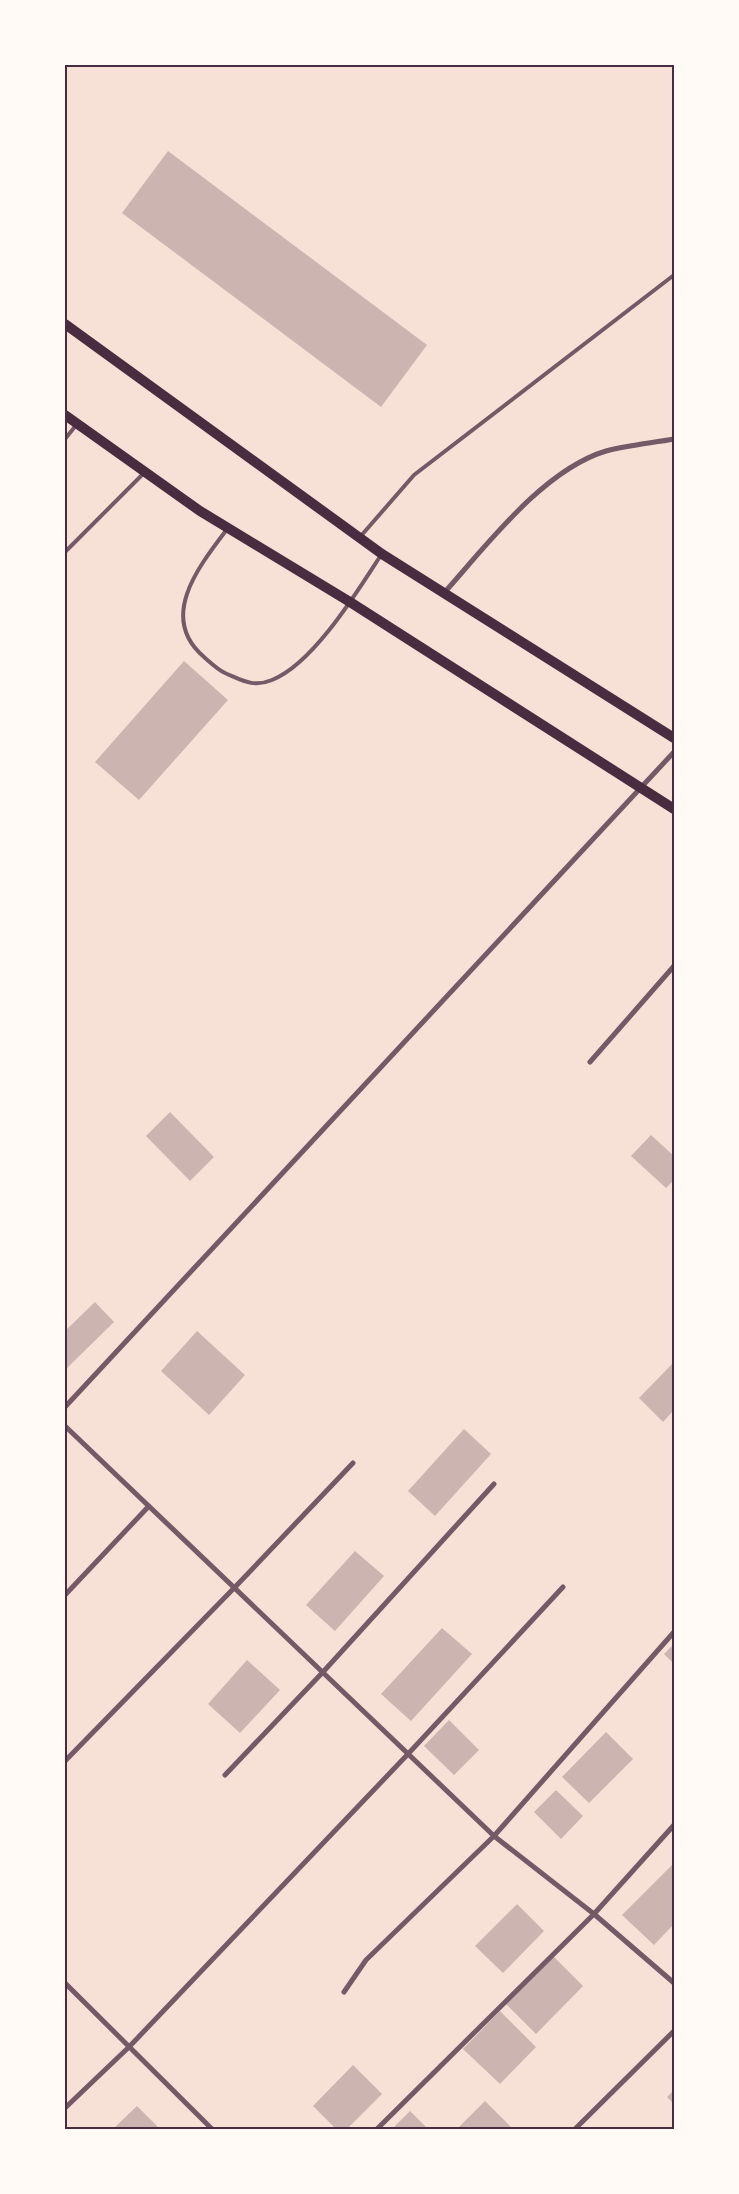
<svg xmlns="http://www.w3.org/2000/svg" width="739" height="2194" font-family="Inter,sans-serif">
  <rect width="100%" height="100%" fill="#f7e1d7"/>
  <path fill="#ccb4b1" d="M168 151 427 345 381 407 122 213Z
    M184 661 228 700 139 800 95 762Z
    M170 1112 214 1157 190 1181 146 1136Z
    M651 1135 674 1156V1180L666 1188 631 1156Z
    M95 1302 114 1322 65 1370V1331Z
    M197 1331 245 1375 209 1415 161 1371Z
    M674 1362V1410L663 1422 639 1398Z
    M464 1429 491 1454 435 1516 408 1491Z
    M355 1551 384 1576 335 1631 306 1605Z
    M442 1628 472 1654 411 1721 381 1694Z
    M674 1644V1664L664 1654Z
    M247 1660 280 1690 240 1733 208 1704Z
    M449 1720 479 1750 454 1775 424 1746Z
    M606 1732 633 1759 589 1803 562 1777Z
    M556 1790 583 1816 561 1839 534 1812Z
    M674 1863V1924L654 1945 622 1915Z
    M517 1904 544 1931 503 1973 475 1946Z
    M553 1956 583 1986 536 2034 506 2004Z
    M500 2011 536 2047 500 2084 463 2049Z
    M353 2065 382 2094 347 2129H336L313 2106Z
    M674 2090V2104L667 2097Z
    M485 2101 513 2129H457Z
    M137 2106 160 2129H113Z
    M410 2111 428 2129H392Z"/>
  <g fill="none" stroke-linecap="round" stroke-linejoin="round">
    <path stroke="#755966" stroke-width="4" d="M65 439 77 424
      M228 528C200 565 157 617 204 657 211 663 217 669 225 673 242 680 253 688 272 680 313 664 357 592 381 555
      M360 537 414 475 674 275
      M65 552 145 472"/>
    <path stroke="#755966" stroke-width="5" d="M444 593C487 545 543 470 606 451 628 445 652 443 674 439
      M590 1062 674 966
      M65 1407 674 752
      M65 1426 494 1836 594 1914 674 1983
      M65 1595 149 1506
      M65 1761 237 1585 353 1463
      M225 1775 323 1672 494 1484
      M65 1983 212 2129
      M344 1992 366 1960 494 1836 674 1632
      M65 2108 129 2047 408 1754 563 1587
      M377 2129 594 1914 674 1825
      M575 2129 674 2031"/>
    <path stroke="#4a2c40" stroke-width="10" d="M65 324 382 554 674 738
      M65 415 200 511 350 602 674 809"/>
  </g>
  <rect width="739" height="2194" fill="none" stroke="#fffaf5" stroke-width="132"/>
  <rect x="66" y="66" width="607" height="2062" fill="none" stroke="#4a2c40" stroke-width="2"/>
</svg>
